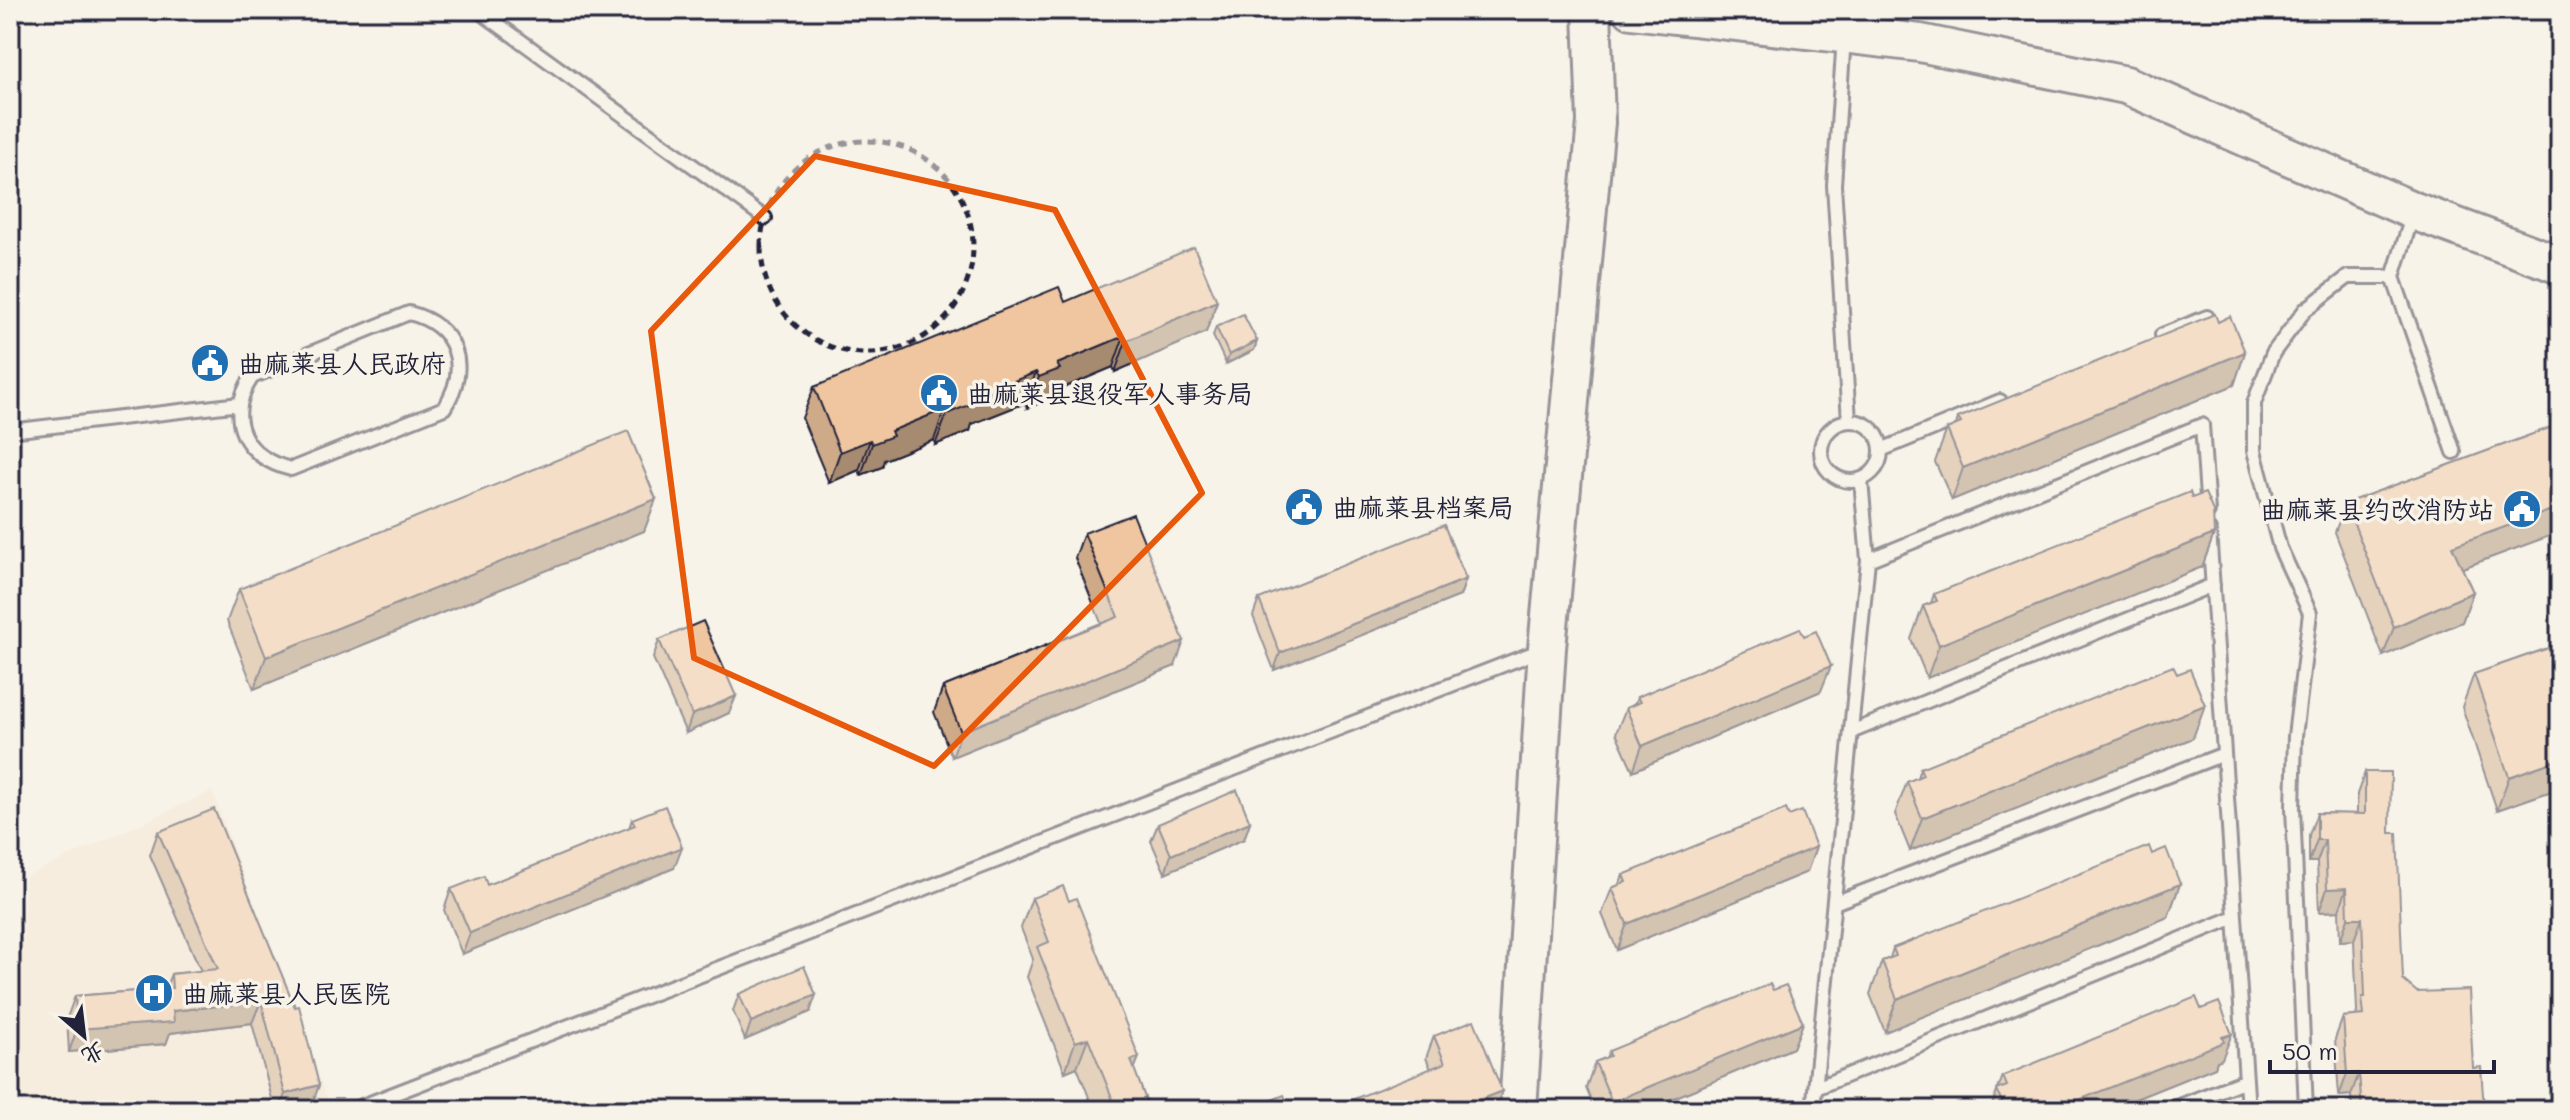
<svg xmlns="http://www.w3.org/2000/svg" width="2570" height="1120" font-family="Mali,'LXGW WenKai TC',sans-serif">
  <rect width="100%" height="100%" fill="#f7f3e8"/>
  <filter id="ink" filterUnits="userSpaceOnUse"><feTurbulence type="fractalNoise" baseFrequency=".0125" numOctaves="2"/><feDisplacementMap in="SourceGraphic" scale="16" xChannelSelector="R" yChannelSelector="G"/><feConvolveMatrix kernelMatrix="1 2 1 2 8 2 1 2 1" color-interpolation-filters="sRGB"/></filter>
  <g filter="url(#ink)">
    <path fill="#f5e6d2" d="M212 791 331 1110H15L26 876Z"/>
    <g fill="none" stroke-linecap="round" stroke-linejoin="round">
      <defs>
        <path id="lane" d="M478 10 765 218
          M1844 37 1834 185 1849 421
          M2413 214 2393 277 2454 452
          M409 313C457 325 471 367 444 408L291 469C245 458 224 419 252 377Z
          M2162 335 2207 317
          M1821 451a30 30 0 1 1 60 0a30 30 0 1 1-60 0Z
          M10 431 240 404
          M1881 450 2000 401
          M2209 530 2248 1110
          M1868 560 2202 425 2208 512
          M1851 732 2213 585
          M1834 903 2224 754
          M1816 1088 2235 917
          M352 1110 1544 649
          M1813 1110 1868 560 1861 480
          M2169 1110 2246 1080
          M2306 1110 2293 808 2295 736 2310 613 2280 548 2254 451V403L2273 353 2305 310 2348 277H2393"/>
        <path id="secondary" d="M1632 10 1920 43 2126 85 2414 211 2560 265
          M1518 1110 1547 648 1596 122 1592 10"/>
      </defs>
      <use href="#lane" stroke="#22223b" stroke-width="18"/>
      <use href="#secondary" stroke="#22223b" stroke-width="42"/>
      <path stroke="#22223b" stroke-width="5" stroke-dasharray="8 6" stroke-linecap="butt" d="M761 247a106 106 0 1 1 212 0a106 106 0 1 1-212 0Z"/>
      <use href="#lane" stroke="#f7f3e8" stroke-width="12"/>
      <use href="#secondary" stroke="#f7f3e8" stroke-width="36"/>
    </g>
    <path fill="#ceaa89" stroke="#22223b" stroke-width="2" d="M1217 301 1206 332 1115 372 1113 367 1051 393 1048 400 1027 408 1025 403 972 424 970 431 935 445 934 440 884 460 882 467 861 475 859 470 829 483 802 418 814 387 1065 302Z
      M2218 322 2245 352 2234 385 1952 500 1935 462 1947 429 1956 425 1958 418Z
      M1216 327 1257 341 1254 350 1226 364 1213 336Z
      M2560 424V532L2462 568 2473 592 2462 622 2383 656 2335 532 2346 503Z
      M2192 498 2214 534 2202 567 1927 678 1911 639 1923 606 1931 603 1934 594Z
      M656 499 644 531 254 689 227 621 239 589Z
      M1084 533 1175 666 952 757 934 712 943 687 1101 623 1075 558Z
      M1466 579 1460 596 1274 670 1253 616 1259 599Z
      M659 640 736 696 729 713 686 733 653 658Z
      M2560 644V788L2497 810 2462 707 2474 674Z
      M1821 691 1633 771 1616 733 1626 708 1635 704 1637 697Z
      M2193 738 1910 851 1895 814 1907 782 1917 778 1920 768Z
      M2365 772 2390 833 2403 980 2473 1068 2484 1110H2352L2351 1095 2339 1096 2335 1039 2343 1017 2356 1016 2357 1012 2354 940 2340 941 2339 911 2319 912 2317 862H2309V835L2317 813 2357 814V794Z
      M632 819 674 868 462 954 444 910 451 889 487 885 629 828Z
      M1250 822 1244 839 1165 873 1151 841 1158 824Z
      M158 832 319 1085 311 1107 300 1110H275L252 1023 170 1033 166 1044 69 1052 67 1018 75 996 165 989 171 974 201 971 150 855Z
      M2152 854 2180 884 2168 917 1885 1032 1870 994 1882 961 1890 958 1893 948Z
      M1807 872 1617 950 1602 914 1612 888 1619 885 1623 875Z
      M1032 898 1139 1057 1134 1069 1147 1103 1151 1109 1175 1110H1094L1077 1067 1065 1072 1027 977 1033 959 1021 928Z
      M1773 990 1803 1023 1793 1048 1645 1110H1595L1586 1088 1595 1062 1606 1058 1609 1051Z
      M739 994 810 1012 745 1040 733 1011Z
      M1434 1036 1495 1110 1431 1069 1426 1058Z
      M2222 1059 2217 1061 2215 1067 2108 1110H1990L2003 1076Z"/>
    <path fill="#a78b6f" stroke="#22223b" stroke-width="2" d="M1217 301 1206 332 1115 372 1126 341Z
      M1124 336 1113 367 1051 393 1048 400 1027 408 1039 377 1057 364Z
      M1257 341 1254 350 1226 364 1229 355Z
      M2245 352 2234 385 1952 500 1963 468Z
      M1036 372 1025 403 972 424 970 431 935 445 947 414 980 395Z
      M945 409 934 440 884 460 882 467 861 475 872 444 891 431Z
      M870 440 859 470 829 483 840 452Z
      M656 499 644 531 254 689 266 657Z
      M2560 507V532L2441 576 2452 546Z
      M2214 534 2202 567 1927 678 1939 645Z
      M1466 579 1460 596 1274 670 1280 653Z
      M2473 592 2462 622 2383 656 2394 627Z
      M1184 641 1175 666 952 757 961 732Z
      M1831 666 1821 691 1633 771 1642 746Z
      M736 696 729 713 686 733 692 715Z
      M2205 705 2193 738 1910 851 1922 818Z
      M2560 759V788L2497 810 2509 777Z
      M1250 822 1244 839 1165 873 1171 855Z
      M2317 840H2325L2317 862H2309Z
      M682 847 674 868 462 954 470 933Z
      M1816 847 1807 872 1617 950 1627 924Z
      M2180 884 2168 917 1885 1032 1897 999Z
      M2347 888 2339 911 2319 912 2327 889Z
      M2348 918H2362L2354 940 2340 941Z
      M816 995 810 1012 745 1040 751 1022Z
      M261 1001 252 1023 170 1033 166 1044 69 1052 77 1029 173 1011Z
      M1803 1023 1793 1048 1645 1110H1609L1612 1102Z
      M2232 1034 2222 1059 2217 1061 2215 1067 2108 1110H2054Z
      M1088 1038 1077 1067 1065 1072 1075 1042Z
      M1139 1057 1128 1086 1131 1060Z
      M2359 1073 2351 1095 2339 1096 2347 1074Z
      M319 1085 311 1107 300 1110H279L285 1094Z
      M1502 1091 1495 1110H1453Z"/>
    <path fill="#efc69f" stroke="#22223b" stroke-width="2" d="M1194 247 1217 301 1126 341 1124 336 1057 364 1060 369 1039 377 1036 372 980 395 981 400 947 414 945 409 891 431 893 436 872 444 870 440 840 452 814 387 1059 287 1065 302Z
      M1243 314 1257 341 1229 355 1216 327Z
      M2215 314 2218 322 2230 316 2245 352 1963 468 1947 429 1961 423 1958 418Z
      M2560 424V507L2452 546 2473 592 2394 627 2346 503Z
      M628 431 656 499 266 657 239 589Z
      M2190 492 2192 498 2205 493 2213 511 2214 534 1939 645 1923 606 1937 601 1934 594Z
      M1133 514 1184 641 961 732 943 687 1118 617 1084 533Z
      M1444 525 1466 579 1280 653 1259 599Z
      M703 621 736 696 692 715 659 640Z
      M1800 628 1804 636 1816 631 1831 666 1642 746 1626 708 1640 702 1637 697Z
      M2560 644V759L2509 777 2474 674Z
      M2173 666 2177 674 2190 669 2205 705 1922 818 1907 782 1923 775 1920 768Z
      M2365 772H2391L2390 833H2397L2403 980 2417 992 2469 990 2473 1068 2481 1067 2484 1110H2362L2359 1073 2347 1074 2343 1017 2364 1015 2362 997H2365L2362 918H2348L2347 888 2327 889 2325 840H2317V813L2365 814Z
      M1237 790 1250 822 1171 855 1158 824Z
      M665 806 682 847 470 933 451 889 484 876 487 885 635 825 632 819Z
      M214 809 295 1007 299 1006 319 1085 285 1094 261 1001 173 1011 174 1022 77 1029 75 996 172 988 171 974 218 969 158 832Z
      M1786 809 1789 816 1802 811 1816 847 1627 924 1612 888 1626 882 1623 875Z
      M2149 846 2152 854 2166 848 2180 884 1897 999 1882 961 1896 956 1893 948Z
      M1063 886 1069 901 1076 898 1139 1057 1131 1060 1147 1103 1151 1109 1171 1101 1175 1110H1117L1088 1038 1075 1042 1037 947 1049 942 1032 898Z
      M804 966 816 995 751 1022 739 994Z
      M1770 984 1773 990 1786 985 1803 1023 1612 1102 1595 1062 1610 1056 1609 1051Z
      M2196 997 2201 1009 2219 1002 2232 1034 2222 1037 2224 1042 2054 1110H2005L1997 1090 2007 1086 2003 1076Z
      M1474 1020 1502 1091 1453 1110H1326L1445 1063 1434 1036Z
      M1284 1095 1290 1110H1247Z"/>
  </g>
  <path d="M0 0H2570V1120H0ZM815 156 1055 210 1202 493 934 766 694 658 651 331Z" fill="#f7f3e8" fill-opacity=".55" fill-rule="evenodd"/>
  <path fill="none" stroke="#e8590c" stroke-width="6" stroke-linejoin="round" d="M815 156 1055 210 1202 493 934 766 694 658 651 331Z"/>
  <defs>
    <symbol id="civic-disc" viewBox="-11 -11 22 22"><circle r="9.5" fill="#1f6fb2" stroke="#f7f3e8"/><path d="M-.6-6.5H3V-4.5H.6V-3L4-1V1h2V6H-6V1h2V-1L-.6-3ZM-1.2 2.5V6h2.4V2.5Z" fill="#fff"/></symbol>
    <symbol id="hospital-disc" viewBox="-11 -11 22 22"><circle r="9.5" fill="#1f6fb2" stroke="#f7f3e8"/><path d="M-5-5h3v3.5h4V-5h3V5h-3V1.5h-4V5h-3Z" fill="#fff"/></symbol>
  </defs>
  <g fill-rule="evenodd">
    <use href="#civic-disc" x="188" y="341" width="44" height="44"/>
    <use href="#civic-disc" x="917" y="371" width="44" height="44"/>
    <use href="#civic-disc" x="1282" y="485" width="44" height="44"/>
    <use href="#civic-disc" x="2500" y="487" width="44" height="44"/>
    <use href="#hospital-disc" x="132" y="971" width="44" height="44"/>
  </g>
  <g text-anchor="middle" dominant-baseline="central" stroke-width="7" stroke-linejoin="round" paint-order="stroke">
    <g font-size="26" fill="#22223b" stroke="#f7f3e8" text-anchor="start">
      <text x="238" y="363">曲麻莱县人民政府</text>
      <text x="967" y="393">曲麻莱县退役军人事务局</text>
      <text x="1332" y="507">曲麻莱县档案局</text>
      <text x="2494" y="509" text-anchor="end">曲麻莱县约改消防站</text>
      <text x="182" y="993">曲麻莱县人民医院</text>
    </g>
  </g>
  <rect width="2570" height="1120" fill="none" stroke="#f7f3e8" stroke-width="40"/>
  <rect x="20" y="20" width="2530" height="1080" fill="none" stroke="#22223b" stroke-width="3" filter="url(#ink)"/>
  <g transform="translate(84 1036) rotate(152)" stroke="#f7f3e8" stroke-width="6" paint-order="stroke">
  <path d="M0-6L14 30L0 20L-14 30Z" fill="#22223b"/>
  <text y="-12" font-size="22" font-weight="bold" text-anchor="middle" fill="#22223b">北</text>
  </g>
  <path d="M2270 1060v12h224v-12" fill="none" stroke="#22223b" stroke-width="4"/>
  <text x="2282" y="1060" font-size="24" fill="#22223b" stroke="#f7f3e8" stroke-width="6" paint-order="stroke">50 m</text>
</svg>
